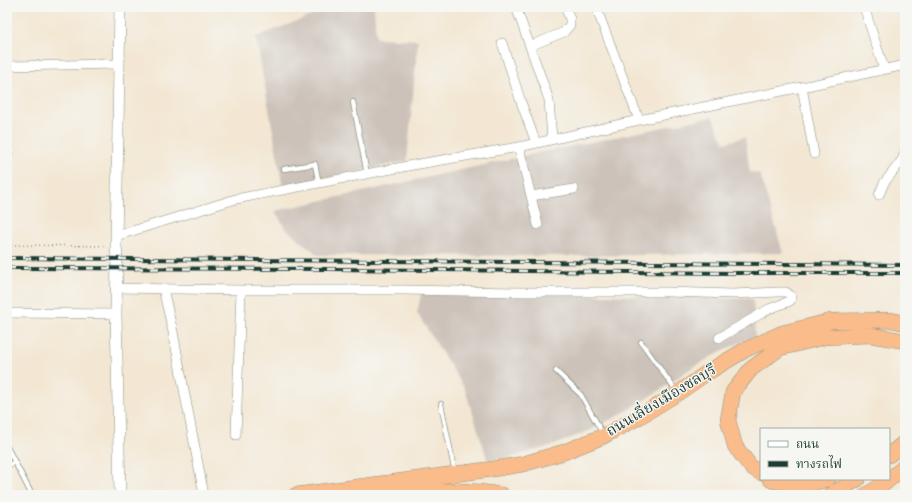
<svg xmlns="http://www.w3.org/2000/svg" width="912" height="502" font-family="'IM FELL French Canon','Noto Serif Thai',serif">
  <rect width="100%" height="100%" fill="#f6f6f2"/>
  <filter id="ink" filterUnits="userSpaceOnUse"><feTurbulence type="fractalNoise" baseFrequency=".025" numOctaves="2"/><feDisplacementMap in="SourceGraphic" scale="8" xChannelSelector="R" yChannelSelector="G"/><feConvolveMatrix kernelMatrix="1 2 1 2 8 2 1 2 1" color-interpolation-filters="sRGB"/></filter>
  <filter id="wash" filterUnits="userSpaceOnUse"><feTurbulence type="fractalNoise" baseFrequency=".012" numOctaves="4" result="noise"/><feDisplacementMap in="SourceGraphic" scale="16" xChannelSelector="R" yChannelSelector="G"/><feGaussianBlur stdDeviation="0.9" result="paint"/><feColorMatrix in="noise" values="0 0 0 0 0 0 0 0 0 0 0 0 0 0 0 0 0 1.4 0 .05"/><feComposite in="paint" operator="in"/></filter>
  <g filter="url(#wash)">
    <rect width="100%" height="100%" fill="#f3e7d3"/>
    <path fill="#ccc2b9" d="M334 7H374L376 38 418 40 407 161 283 188 256 37Z
      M712 117 725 143 745 137 750 172 760 174 783 253 572 256 318 255 286 229 275 211 533 154Z
      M422 290 753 299 755 336 721 351 687 371 659 391 623 413 591 430 554 445 516 456 488 461 465 389 417 313Z"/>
  </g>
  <g filter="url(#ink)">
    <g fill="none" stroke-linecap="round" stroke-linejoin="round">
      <defs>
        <path id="service" d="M353 102 367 174
          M284 169 315 164 319 184
          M641 342 677 392
          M556 371 581 395 603 434
          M441 404 455 473
          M7 447 32 495
          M7 466 15 462"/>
        <path id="minor" d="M516 7 549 100 552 139
          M596 7 639 120
          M864 7 884 69
          M502 43 521 102 536 143
          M530 46 564 32 570 25V19L565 7
          M7 66 118 64
          M802 87 814 154
          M519 147 538 225
          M7 150H9
          M879 195 884 183 902 160 905 152
          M531 196 574 189
          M116 236 236 199 413 165 519 147 639 120 802 87 905 65
          M117 288 241 290H403L521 292H668L732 294 778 292H786L791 296V299L790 301 769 309 719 338
          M163 289 173 332 204 495
          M7 313 116 314
          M236 435 241 290"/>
        <path id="tertiary" d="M120 7 116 246 117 259 116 314 120 495"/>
        <path id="trunk" d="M889 455 905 442
          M761 473 751 467 735 446 728 420 733 392 751 369 780 348 825 337 870 335 905 341
          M770 479 774 481 805 485 828 479
          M296 495 493 469 523 464 564 452 604 436 639 417 678 393 708 372 745 350 782 333 831 321 891 320 905 323
          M384 495C423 491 463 488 502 495
          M830 495 858 479
          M866 495 884 484 905 466"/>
      </defs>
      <use href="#service" stroke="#899284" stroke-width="6"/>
      <use href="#minor" stroke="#899284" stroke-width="10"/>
      <use href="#tertiary" stroke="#899284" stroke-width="12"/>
      <use href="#trunk" stroke="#899284" stroke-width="16"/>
      <path stroke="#899284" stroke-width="1.5" stroke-dasharray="1 3" stroke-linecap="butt" d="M7 245 106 246
        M157 495 168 493V495"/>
      <use href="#service" stroke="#fff" stroke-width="4.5"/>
      <use href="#minor" stroke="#fff" stroke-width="9"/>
      <use href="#tertiary" stroke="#fff" stroke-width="11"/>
      <use href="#trunk" stroke="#fabc8b" stroke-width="15"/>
      <defs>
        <path id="rail" d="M7 258 905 265
          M7 268 330 269 734 273H905"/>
      </defs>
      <use href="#rail" stroke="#1f3d34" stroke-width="4"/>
      <use href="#rail" stroke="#f6f6f2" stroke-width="2.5" stroke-dasharray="8" stroke-linecap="butt"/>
    </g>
  </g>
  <g text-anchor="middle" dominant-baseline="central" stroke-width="3" stroke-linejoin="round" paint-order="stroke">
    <g font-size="15" fill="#1f3d34" stroke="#f6f6f2">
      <text transform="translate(661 400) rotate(-31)">ถนนเลี่ยงเมืองชลบุรี</text>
    </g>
  </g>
  <rect width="912" height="502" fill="none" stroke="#f6f6f2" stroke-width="24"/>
  <rect x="760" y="428" width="130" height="52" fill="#f6f6f2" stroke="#a0aca6"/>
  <rect x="768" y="441" width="20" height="6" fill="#ffffff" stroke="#a0aca6"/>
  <text x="796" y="448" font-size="12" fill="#1f3d34">ถนน</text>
  <rect x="768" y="461" width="20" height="6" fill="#1f3d34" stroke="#a0aca6"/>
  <text x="796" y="468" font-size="12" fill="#1f3d34">ทางรถไฟ</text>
</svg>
